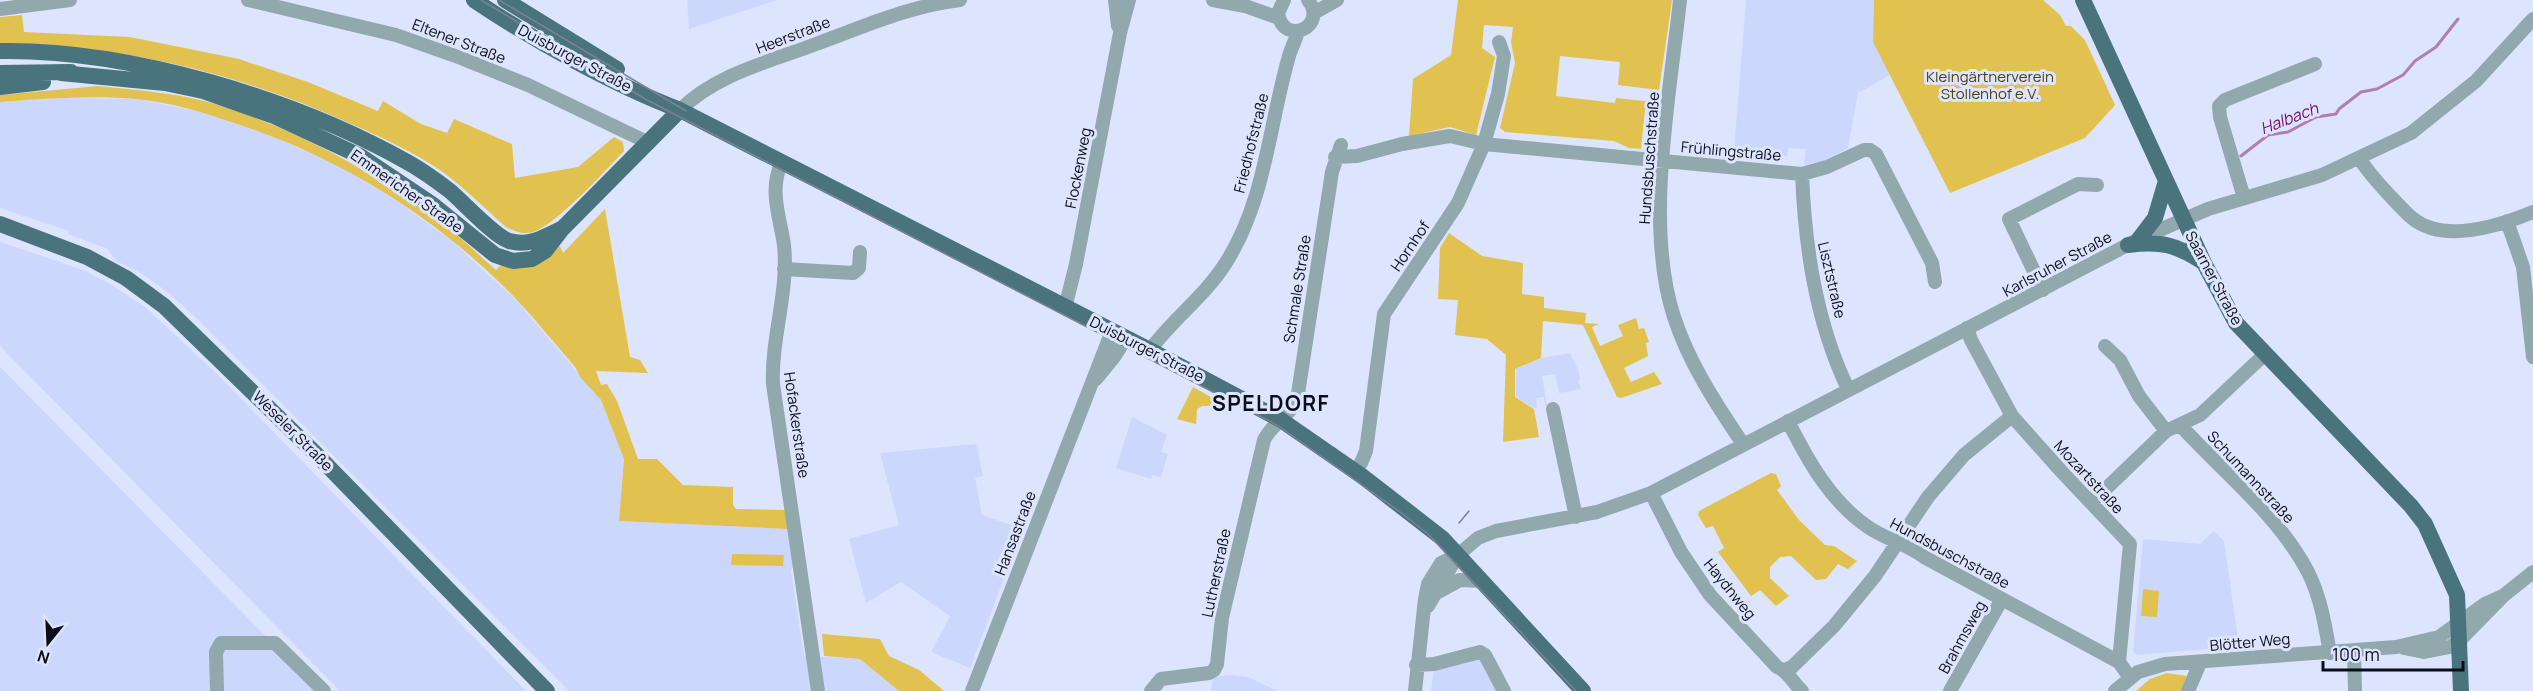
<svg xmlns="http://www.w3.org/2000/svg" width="2533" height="691" font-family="Manrope,sans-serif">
  <rect width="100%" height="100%" fill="#dde4fd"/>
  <path fill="#ccd7fe" d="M687 0H777L689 29Z
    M1746 0H1874L1873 42 1890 75 1858 93 1848 148 1824 161 1804 165 1806 149 1788 148 1787 156 1734 151Z
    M66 98 137 99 196 111 267 134 341 167 400 203 454 243 515 299 601 400 624 459 619 521 788 529 793 566 791 571 804 656 860 659 899 691H569L196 318 169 293 141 273 116 261 108 249 68 234 69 231 0 208V102Z
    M0 242 86 271 113 286 145 307 218 375 526 691H340L0 346Z
    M1570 353 1578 369 1580 379 1578 381 1581 389 1559 393 1555 374 1542 376 1547 406H1545L1544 397 1536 398 1537 408H1535L1516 397V369L1542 358Z
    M0 367 320 691H0Z
    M1132 417 1167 435 1161 452 1168 454 1161 477 1152 475 1151 479 1116 468Z
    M976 444 983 476 975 478 982 515 1023 529 970 668 931 652 950 616 901 582 866 603 849 539 899 525 880 453Z
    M2214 531 2224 541 2239 646 2137 655 2133 651 2143 539 2200 544Z
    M1481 658 1497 691H1431L1434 670Z
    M1230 675 1248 677 1278 691H1211L1213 677Z"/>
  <path fill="#e1c150" d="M1458 0H1672L1659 90 1618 85 1620 62 1560 56 1556 96 1615 103 1616 98 1662 103 1661 110H1645L1641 149 1629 148 1614 141 1505 132 1500 128 1515 63 1511 42 1513 27 1484 25 1482 48 1495 57 1476 135 1450 127 1409 136 1413 79 1451 55Z
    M1874 0H2043L2060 15 2066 26H2071L2085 40 2115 105 2085 138 1950 193 1873 42Z
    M22 15 24 32 130 37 239 59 308 82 378 111 383 101 421 124 447 133 454 119 512 144 515 178 578 167 614 137 623 142 624 151C606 170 555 226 533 232 522 235 515 231 506 227 483 207 461 184 437 168 411 151 383 138 356 126 245 75 123 44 0 44V17Z
    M98 86C137 90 178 93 215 104 296 129 369 169 437 219 458 234 476 253 496 270L502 264 545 260 560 246 563 253 605 209 630 357 640 360 648 373 596 371 601 385 607 384 617 401 638 459H657L683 485 733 487V505L736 509 785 510 788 529 619 521 624 459 601 400 581 378 575 367C555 344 536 320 515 298 439 219 341 158 237 124 205 113 170 102 136 99 91 95 45 99 0 102V95Z
    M1449 233 1482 256 1523 263 1522 294 1544 297V308L1586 313 1585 323 1599 324 1592 327 1600 346 1623 336 1618 325 1636 318 1639 329 1644 328 1649 342 1646 343 1648 356 1624 368 1631 382 1654 372 1662 384 1621 398 1617 397 1583 325 1543 321 1541 358 1515 369V397L1534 409 1539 437 1503 442 1506 355 1487 339 1455 335 1458 300 1438 299 1440 248Z
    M1193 387 1218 401 1217 406H1202L1197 409 1196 424 1177 419Z
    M1771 473 1776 474 1781 486 1777 490 1799 520 1825 545 1834 546 1857 561 1848 569 1838 564 1826 579 1816 580 1791 556 1780 557 1770 567V578L1789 596 1776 606 1760 590 1751 596 1718 552 1724 548 1713 526 1706 528 1698 515 1699 511Z
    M732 554 784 555 783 566 731 565Z
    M2143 589 2159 591 2157 617 2141 616Z
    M822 634 880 639 889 656 919 670 944 691H899L860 659 824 656Z
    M2167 673 2187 676 2181 691H2136L2150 679Z"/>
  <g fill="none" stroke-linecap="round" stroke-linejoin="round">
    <path stroke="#b17fac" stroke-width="3" d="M2241 156 2268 135 2288 132 2316 117 2336 114 2339 109 2361 92 2377 89 2403 75 2415 61 2436 47 2458 19"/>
    <path stroke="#91a8ad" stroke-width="14" d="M248 0 396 35 461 58 528 85 649 143
      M1115 0 1118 26
      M1213 0 1245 6 1279 18
      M1284 0 1278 13C1283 47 1329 27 1308 0
      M1680 0C1670 95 1644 225 1674 317 1689 363 1716 404 1743 444
      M0 9 70 0
      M1314 13 1337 0
      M680 110C716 74 769 62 816 44 863 27 909 6 960 0
      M1335 157 1357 156 1402 144 1450 136 1484 144 1802 174 1827 167 1864 150H1870L1876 154 1932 263 1935 282
      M2360 159C2369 174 2380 185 2392 198 2399 205 2405 212 2412 218 2444 244 2499 226 2533 212
      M781 164C769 191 780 217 784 245 789 291 771 338 773 384L818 691
      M1802 174C1805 248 1816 322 1848 389
      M2244 198 2220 117 2219 106 2225 100 2315 64
      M2507 221 2523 267 2533 357
      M784 269 853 273 859 268 860 252
      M2043 290 2009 219 2078 184 2097 185
      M1065 308 1076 264 1120 33 1129 0
      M1967 328 1971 340 2012 416 2061 471 2130 544 2119 662
      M2105 346 2120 360 2139 396 2166 431
      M1150 350C1173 319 1207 294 1227 261 1266 198 1269 125 1289 56 1291 48 1296 40 1298 31
      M1096 379 1114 357 1126 338
      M1553 409 1576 517
      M1788 421C1808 461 1831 502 1868 527 1885 539 1907 544 1924 557L2119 662 2130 678
      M2181 426C2224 473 2278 515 2308 572 2321 598 2325 625 2330 653
      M1355 471 1361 463 1366 451 1384 314 1458 203 1484 144 1498 94 1504 56 1499 42
      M1651 493 1681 552 1710 595 1777 667C1788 671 1793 683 1802 691
      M2091 503 2166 431 2200 415 2264 355
      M1438 592 1460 580 1483 581
      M1428 606 1458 555
      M2404 648 2424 652 2450 647 2460 640 2503 596 2533 572
      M2354 650 2355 691
      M1416 665 1434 664 1480 652 1485 655 1504 691
      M1785 670 1792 667 1834 626 1875 576 1928 497 1964 455 2012 416
      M217 691 216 652 221 643H275L324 691
      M972 691 1112 331
      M1151 691 1161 679 1209 673 1214 670 1217 664 1222 618 1264 440C1272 423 1289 417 1297 400L1332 172 1341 145
      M1415 691 1425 599 1428 584 1441 563 1458 555 1478 538 1496 531 1597 512 1651 493 2139 239 2208 209 2322 175 2411 133 2476 81 2533 19
      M1950 691 2002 599
      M2115 691 2138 672 2165 664 2396 647 2439 637 2485 604 2503 596
      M2188 691 2200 663"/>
    <path stroke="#49747d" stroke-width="16" d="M474 0C535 41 612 84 680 110L1150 350 1281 420 1362 476 1442 538 1583 691
      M505 0 617 69
      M2083 0 2204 263 2236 323 2411 506 2425 524 2457 595 2461 691
      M0 51C130 49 296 99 409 163 423 171 437 181 450 191 464 203 494 236 509 241 529 247 544 237 561 229
      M0 73 71 72
      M61 73 165 83 203 91 274 116 360 156 433 205 495 255 513 261 532 259 545 251 562 229 680 110
      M0 87 43 82
      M0 224 87 257 126 278 164 306 317 455 547 691
      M2139 239 2155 218 2166 181
      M2128 245C2161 241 2175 244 2203 262"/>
    <path stroke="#7c8195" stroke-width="1.5" d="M481 0 647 100 1277 425 1403 514 1429 535 1576 691
      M499 0 686 111
      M1459 523 1469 511"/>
  </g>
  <g text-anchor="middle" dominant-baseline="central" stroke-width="6" stroke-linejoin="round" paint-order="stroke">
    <g font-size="15" fill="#0a0d1a" stroke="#dde4fd">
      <text transform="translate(793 35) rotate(-21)">Heerstraße</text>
      <text transform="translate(459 41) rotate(21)">Eltener Straße</text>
      <text transform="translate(575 58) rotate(28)">Duisburger Straße</text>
      <text transform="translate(1251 143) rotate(-76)">Friedhofstraße</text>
      <text transform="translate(1731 151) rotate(5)">Frühlingstraße</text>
      <text transform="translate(1649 158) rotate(-86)">Hundsbuschstraße</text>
      <text transform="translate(1078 168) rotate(-79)">Flockenweg</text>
      <text transform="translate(407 191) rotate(35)">Emmericher Straße</text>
      <text transform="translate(1410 246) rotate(-56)">Hornhof</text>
      <text transform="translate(2057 264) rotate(-28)">Karlsruher Straße</text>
      <text transform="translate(2214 278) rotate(62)">Saarner Straße</text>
      <text transform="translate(1832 280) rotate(77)">Lisztstraße</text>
      <text transform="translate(1297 289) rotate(-81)">Schmale Straße</text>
      <text transform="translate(1147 349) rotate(27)">Duisburger Straße</text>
      <text transform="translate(797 425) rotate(82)">Hofackerstraße</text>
      <text transform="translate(293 431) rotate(45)">Weseler Straße</text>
      <text transform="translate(2089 477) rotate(47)">Mozartstraße</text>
      <text transform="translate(2251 477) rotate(47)">Schumannstraße</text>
      <text transform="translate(1015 533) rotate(-69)">Hansastraße</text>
      <text transform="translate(1950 553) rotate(28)">Hundsbuschstraße</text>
      <text transform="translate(1216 573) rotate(-78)">Lutherstraße</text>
      <text transform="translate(1730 589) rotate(51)">Haydnweg</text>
      <text transform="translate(1962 637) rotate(-61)">Brahmsweg</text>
      <text transform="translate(2250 642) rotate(-5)">Blötter Weg</text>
    </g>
    <g font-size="15" fill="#4d400e" stroke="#dde4fd">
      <text x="1990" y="76">Kleingärtnerverein<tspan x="1990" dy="17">Stollenhof e.V.</tspan></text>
    </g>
    <g font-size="16" font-style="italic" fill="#770a6c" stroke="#dde4fd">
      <text transform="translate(2289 118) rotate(-21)">Halbach</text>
    </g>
    <g font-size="21" font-weight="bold" letter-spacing="1.5" fill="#0a0d1a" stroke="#dde4fd">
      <text x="1271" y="403">SPELDORF</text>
    </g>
  </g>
  <g transform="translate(48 643) rotate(198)" stroke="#dde4fd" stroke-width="4.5" paint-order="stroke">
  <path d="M0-4.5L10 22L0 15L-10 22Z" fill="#0a0d1a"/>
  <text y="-9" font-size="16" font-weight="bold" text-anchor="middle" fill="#0a0d1a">N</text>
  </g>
  <path d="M2323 661v9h140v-9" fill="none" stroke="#0a0d1a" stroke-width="3"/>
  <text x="2332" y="661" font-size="18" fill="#0a0d1a" stroke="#dde4fd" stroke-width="4.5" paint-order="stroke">100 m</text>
</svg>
